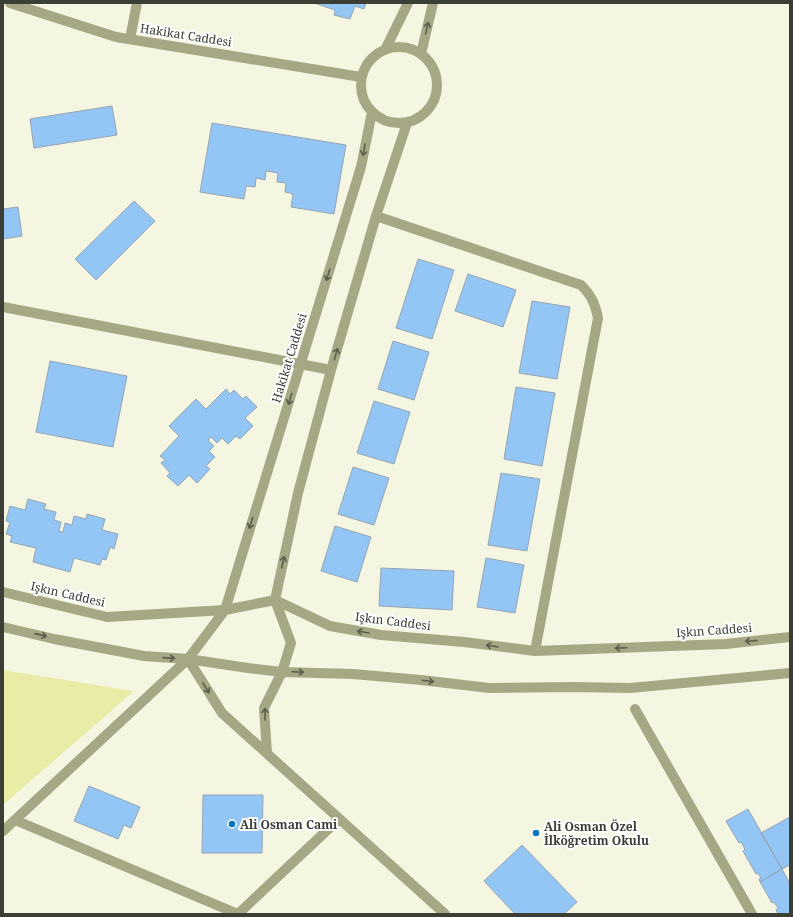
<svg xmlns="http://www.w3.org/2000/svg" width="793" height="917" font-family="'Noto Serif',serif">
  <rect width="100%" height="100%" fill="#f5f6e2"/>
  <path fill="#e9eca7" d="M3 670 134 691 3 805Z"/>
  <path fill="#94c6f5" stroke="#95a4b2" d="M314 3H366L364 9 355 6 350 19 334 15 335 10Z
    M112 106 117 135 34 148 30 119Z
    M212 123 346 145 334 214 291 207 293 194 285 192 286 183 277 182 278 173 266 171 265 180 256 178 255 187 246 186 244 199 200 192Z
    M134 201 155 221 96 280 75 259Z
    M18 207 22 236 3 239V209Z
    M418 259 454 270 432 339 396 328Z
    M468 274 516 290 503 327 455 311Z
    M532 301 570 307 557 379 519 373Z
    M393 341 429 352 414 400 378 389Z
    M50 361 127 376 113 447 36 432Z
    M516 387 555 393 542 466 504 459Z
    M226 389 230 394 234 390 243 399 246 396 257 407 245 418 253 426 240 439 236 436 228 444 222 438 217 443 211 437 208 440 214 446 209 451 215 457 206 466 210 469 197 483 189 475 178 486 167 476 170 473 161 463 165 460 160 456 179 436 169 426 196 399 206 409Z
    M374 401 410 412 394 464 357 453Z
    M353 467 389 478 374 525 338 514Z
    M501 473 540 479 527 551 488 545Z
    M28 499 46 504 44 509 56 512 54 520 61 522 59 531 63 532 65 523 72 525 74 516 86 519 87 514 105 519 102 530 118 534 114 549 110 547 106 560 102 559 100 565 74 558 70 572 33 562 36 548 10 542 12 536 6 534 10 522 6 521 10 506 25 510Z
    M335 526 371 537 357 582 321 571Z
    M486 558 524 565 515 613 477 607Z
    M381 568 454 571 452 610 379 606Z
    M89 786 140 807 131 828 124 825 118 839 74 821Z
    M203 795H263L262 853H202Z
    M748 809 782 869 760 882 759 879 761 878 758 873 756 874 743 851 745 849 741 842 739 843 726 821Z
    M790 817V865L782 869 761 833Z
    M522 845 577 902 564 914H515L484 881Z
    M782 869 790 884V914H778L776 910 778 908 774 902 772 903 760 882Z"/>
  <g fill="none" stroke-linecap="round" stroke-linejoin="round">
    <path stroke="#a6a885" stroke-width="10" d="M10 3 116 37 361 77
      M130 39 137 3
      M361 85a38 38 0 1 1 76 0a38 38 0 1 1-76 0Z
      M385 50 408 3
      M421 54 433 3
      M372 112 361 167 225 610 188 659 222 713 445 914
      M376 216 581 285C591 295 595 303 598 318L535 651
      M3 307 331 370
      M3 592 107 617 225 610 275 600 330 626 381 635 464 642 535 651 726 644 790 637
      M3 627 54 639 144 656 188 659 248 668 282 672 353 674 421 680 489 688 572 687 630 688 790 673
      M635 709 752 914
      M267 753 264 708 282 672 291 643 275 600 298 493 331 370 376 216 407 123
      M15 820 238 914
      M3 831 188 659
      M238 914 339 819"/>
  </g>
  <defs><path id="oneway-shaft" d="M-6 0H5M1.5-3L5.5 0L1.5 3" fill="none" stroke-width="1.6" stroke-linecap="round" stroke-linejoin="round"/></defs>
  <g stroke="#5c5d4d">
    <use href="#oneway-shaft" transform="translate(427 28) rotate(-76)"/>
    <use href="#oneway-shaft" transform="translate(364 150) rotate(100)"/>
    <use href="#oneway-shaft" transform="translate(328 275) rotate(107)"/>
    <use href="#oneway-shaft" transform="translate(336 354) rotate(-74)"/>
    <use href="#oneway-shaft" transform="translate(290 399) rotate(107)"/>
    <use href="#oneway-shaft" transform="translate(251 523) rotate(107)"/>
    <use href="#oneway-shaft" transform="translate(283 562) rotate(-77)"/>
    <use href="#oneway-shaft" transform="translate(363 632) rotate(-170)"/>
    <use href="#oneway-shaft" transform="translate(41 635) rotate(13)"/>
    <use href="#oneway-shaft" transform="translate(751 641) rotate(174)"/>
    <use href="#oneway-shaft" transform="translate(492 646) rotate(-172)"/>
    <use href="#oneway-shaft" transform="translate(621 648) rotate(178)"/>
    <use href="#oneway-shaft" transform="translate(169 658) rotate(4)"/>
    <use href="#oneway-shaft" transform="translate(298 672) rotate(2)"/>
    <use href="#oneway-shaft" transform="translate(428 681) rotate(7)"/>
    <use href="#oneway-shaft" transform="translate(206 688) rotate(58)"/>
    <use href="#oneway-shaft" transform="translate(265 714) rotate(-90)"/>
  </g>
  <g fill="#0375bf" stroke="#fff" stroke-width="1.5">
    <circle cx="232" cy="824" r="4"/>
    <circle cx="536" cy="833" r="4"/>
  </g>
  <g text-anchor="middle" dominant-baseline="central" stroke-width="4" stroke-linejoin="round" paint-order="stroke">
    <g font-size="12" fill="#3c3d35" stroke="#fff">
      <text transform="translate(186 35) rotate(9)">Hakikat Caddesi</text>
      <text transform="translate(289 358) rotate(-73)">Hakikat Caddesi</text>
      <text transform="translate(68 594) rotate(13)">Işkın Caddesi</text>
      <text transform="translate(393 621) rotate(7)">Işkın Caddesi</text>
      <text transform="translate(714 630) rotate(-4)">Işkın Caddesi</text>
    </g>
    <g font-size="12" font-weight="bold" fill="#3c3d35" stroke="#fff" text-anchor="start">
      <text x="240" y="824">Ali Osman Cami</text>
      <text x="544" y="826">Ali Osman Özel<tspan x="544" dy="14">İlköğretim Okulu</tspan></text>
    </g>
  </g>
  <rect width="793" height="917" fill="none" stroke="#3c3d35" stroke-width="8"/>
</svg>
